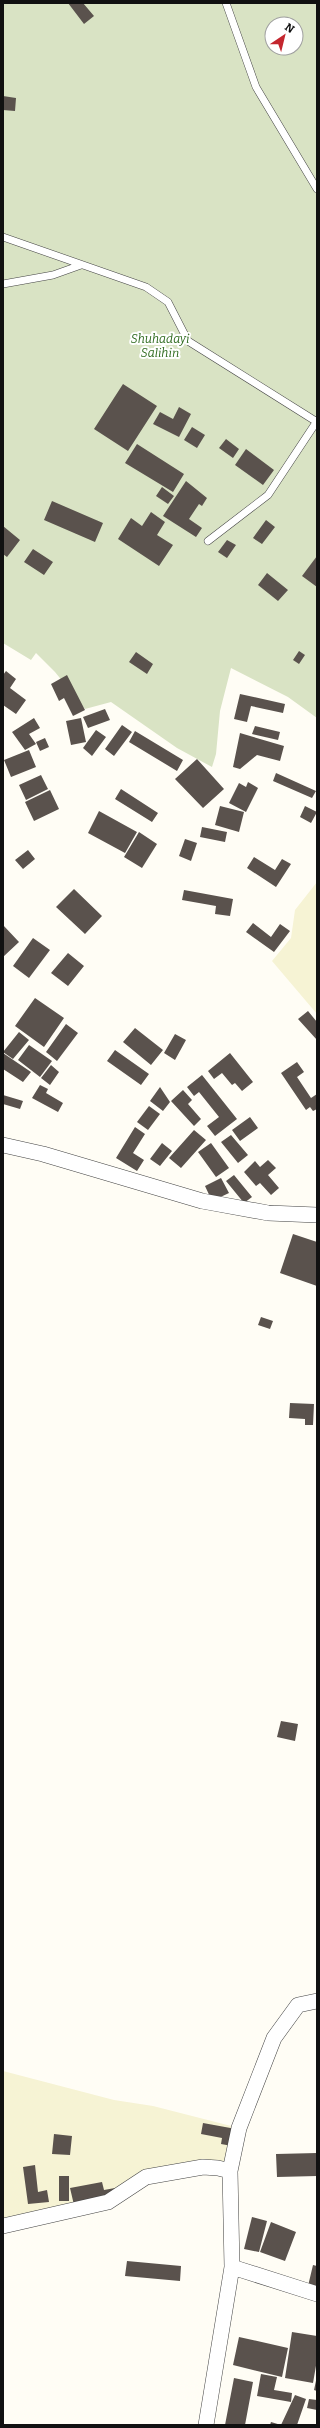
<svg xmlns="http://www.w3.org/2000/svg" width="320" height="2428" font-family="Bitter,serif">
  <rect width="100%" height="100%" fill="#fffdf5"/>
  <path fill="#f6f3d4" d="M317 882V1014L272 961 291 938 295 910Z
    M3 2071 114 2100 153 2106 239 2128 230 2171 146 2177 108 2202 3 2226Z"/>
  <path fill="#d9e3c4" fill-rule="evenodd" d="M3 3H317V718L288 697 231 668 220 711 216 754 212 767 177 748 111 702 85 709 55 672 36 653 31 660 3 643ZM272 24H296V48H272Z"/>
  <path fill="#5a524d" d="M68 3H83L94 16 84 24Z
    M3 96 16 98 15 111 3 110Z
    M123 384 157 406 128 451 94 429Z
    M179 407 191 414 179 437 153 424 160 412 173 419Z
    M192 427 205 435 197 448 184 440Z
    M226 439 239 449 233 458 219 448Z
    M137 444 184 474 173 492 125 463Z
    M246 449 274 470 263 485 235 465Z
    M186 481 207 498 202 506 199 504 189 519 202 528 196 537 163 516Z
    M162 487 174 496 168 504 156 496Z
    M52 501 103 523 95 542 44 520Z
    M151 512 165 522 157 535 173 545 159 566 118 539 131 518 142 526Z
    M266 520 275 527 262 544 253 538Z
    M3 526 20 540 7 557 3 554Z
    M227 540 236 545 227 558 218 552Z
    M33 549 53 562 44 575 24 562Z
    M317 556V587L302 576Z
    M267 573 288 590 278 601 258 585Z
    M299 651 305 655 299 664 293 660Z
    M136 652 153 664 147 674 129 662Z
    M6 671 16 679 10 688 26 700 16 714 3 705V675Z
    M67 675 85 710 73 716 64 698 59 701 51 684Z
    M240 694 285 704 283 713 251 706 247 722 234 719Z
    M105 709 110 720 88 728 83 717Z
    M34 718 40 728 29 734 36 744 25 750 12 732Z
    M81 718 86 742 71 745 66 721Z
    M122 725 132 732 114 756 105 749Z
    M255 726 280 732 278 740 252 734Z
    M96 730 106 737 92 756 83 748Z
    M135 731 183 760 177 771 129 742Z
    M240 733 284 746 280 761 257 755 240 769 233 767Z
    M45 738 49 747 40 751 36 742Z
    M29 750 36 767 11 777 4 760Z
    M197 759 224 789 203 808 175 779Z
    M276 773 316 791 312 798 273 781Z
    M41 775 48 789 26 800 19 785Z
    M248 782 258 788 246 812 229 803 239 783 246 787Z
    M121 789 158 813 152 822 115 799Z
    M50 790 59 809 34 821 25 802Z
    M220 806 244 812 239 832 215 825Z
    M305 806 317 812 311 823 300 817Z
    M99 811 137 832 125 853 88 833Z
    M202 827 227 832 225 842 200 837Z
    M139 832 157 844 142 868 124 857Z
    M185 839 197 843 191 861 179 856Z
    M28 850 35 859 23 869 15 860Z
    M254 857 275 870 282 859 291 864 276 887 247 868Z
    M74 889 102 916 85 934 56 907Z
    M184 890 233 899 230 916 215 914 216 906 182 900Z
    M253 923 271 937 280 924 290 931 274 952 246 932Z
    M3 925 19 942 3 957Z
    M33 938 50 950 29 978 13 966Z
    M68 953 84 966 68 986 51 973Z
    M35 998 64 1018 44 1047 15 1026Z
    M308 1011 317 1022V1040L298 1019Z
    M66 1024 78 1033 57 1061 46 1052Z
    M135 1028 163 1050 151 1065 123 1042Z
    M19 1032 29 1040 13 1059 3 1052Z
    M175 1034 186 1040 175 1060 164 1053Z
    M29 1045 52 1061 40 1077 18 1060Z
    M115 1050 149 1074 141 1085 107 1061Z
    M3 1053 31 1072 23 1082 3 1069Z
    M230 1053 253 1082 242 1091 235 1083 232 1085 222 1073 214 1079 208 1071Z
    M297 1062 304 1072 297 1077 311 1098 317 1094V1109L313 1111 310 1107 306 1110 281 1073Z
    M51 1065 59 1072 50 1085 41 1078Z
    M202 1075 237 1119 215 1136 207 1126 219 1117 199 1092 194 1096 187 1087Z
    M40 1085 48 1089 46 1093 63 1103 58 1112 32 1098Z
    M160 1087 170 1102 163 1111 150 1101Z
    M183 1090 192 1100 188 1104 201 1119 194 1126 171 1101Z
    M3 1095 23 1101 20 1109 3 1104Z
    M149 1106 160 1114 148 1130 137 1122Z
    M250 1117 258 1128 240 1141 232 1130Z
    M135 1127 145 1134 133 1153 144 1160 137 1171 116 1158Z
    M194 1130 206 1140 181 1168 169 1158Z
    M231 1135 248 1155 238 1163 221 1142Z
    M162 1143 172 1151 160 1166 150 1159Z
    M211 1143 229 1168 216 1177 198 1152Z
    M268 1160 276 1168 268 1175 279 1188 271 1195 260 1183 256 1186 244 1172 255 1161 260 1167Z
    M234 1175 252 1197 244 1203 226 1181Z
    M221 1178 229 1193 212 1201 205 1186Z
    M293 1234 317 1242V1286L280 1273Z
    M261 1317 273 1321 270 1329 258 1325Z
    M290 1403 314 1404 313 1425H305V1419L289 1418Z
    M281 1721 298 1724 295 1741 277 1737Z
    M203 2123 236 2129 232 2146 221 2144 222 2138 201 2134Z
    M54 2134 72 2136 70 2155 52 2154Z
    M317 2153V2176L277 2177 276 2154Z
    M35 2165 38 2192 47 2190 49 2202 28 2204 23 2167Z
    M59 2176H69V2201H59Z
    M102 2182 104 2190 115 2188 117 2196 74 2205 70 2188Z
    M252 2217 267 2221 259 2252 244 2249Z
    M271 2222 296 2232 285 2261 260 2252Z
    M127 2261 181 2266 180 2281 125 2276Z
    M313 2265 317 2266V2289L308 2286Z
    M292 2332 317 2336V2360L313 2383 285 2378Z
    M239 2337 288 2348 282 2377 233 2365Z
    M261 2374 277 2377 274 2390 292 2393 291 2402 257 2396Z
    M317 2376V2391L314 2390Z
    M234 2378 253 2382 245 2425H225Z
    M295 2395 306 2399 297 2425H281Z
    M309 2399 317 2400V2410L307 2408Z
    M271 2422 281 2425H270Z"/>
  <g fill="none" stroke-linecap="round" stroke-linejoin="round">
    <defs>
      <path id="service" d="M226 3 256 87 317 189
        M3 237 146 287 168 302 188 341 317 422
        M3 284 53 275 81 265
        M208 541 268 495 317 421"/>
      <path id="minor" d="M3 1145 43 1154 202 1201 268 1213 317 1215
        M3 2226 108 2202 146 2177 203 2167 218 2168 230 2171
        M232 2267 317 2294
        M206 2425 232 2267 230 2171 239 2128 274 2038 298 2005 317 2001"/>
    </defs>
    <use href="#service" stroke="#444" stroke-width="8"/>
    <use href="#minor" stroke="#444" stroke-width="16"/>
    <use href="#service" stroke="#fff" stroke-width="7"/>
    <use href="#minor" stroke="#fff" stroke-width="15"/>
  </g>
  <g text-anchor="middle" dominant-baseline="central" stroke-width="4" stroke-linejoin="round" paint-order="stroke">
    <g font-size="12" font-style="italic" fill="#2f6b1f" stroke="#fff">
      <text x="160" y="339">Shuhadayi<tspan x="160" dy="14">Salihin</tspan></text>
    </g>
  </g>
  <rect width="320" height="2428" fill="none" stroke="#111111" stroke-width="8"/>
  <g transform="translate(284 36) rotate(35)"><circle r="19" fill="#ffffff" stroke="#a0a0a0"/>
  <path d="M0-3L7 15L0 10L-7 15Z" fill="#c4262e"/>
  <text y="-6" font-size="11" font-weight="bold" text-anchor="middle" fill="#111111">N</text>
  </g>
</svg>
